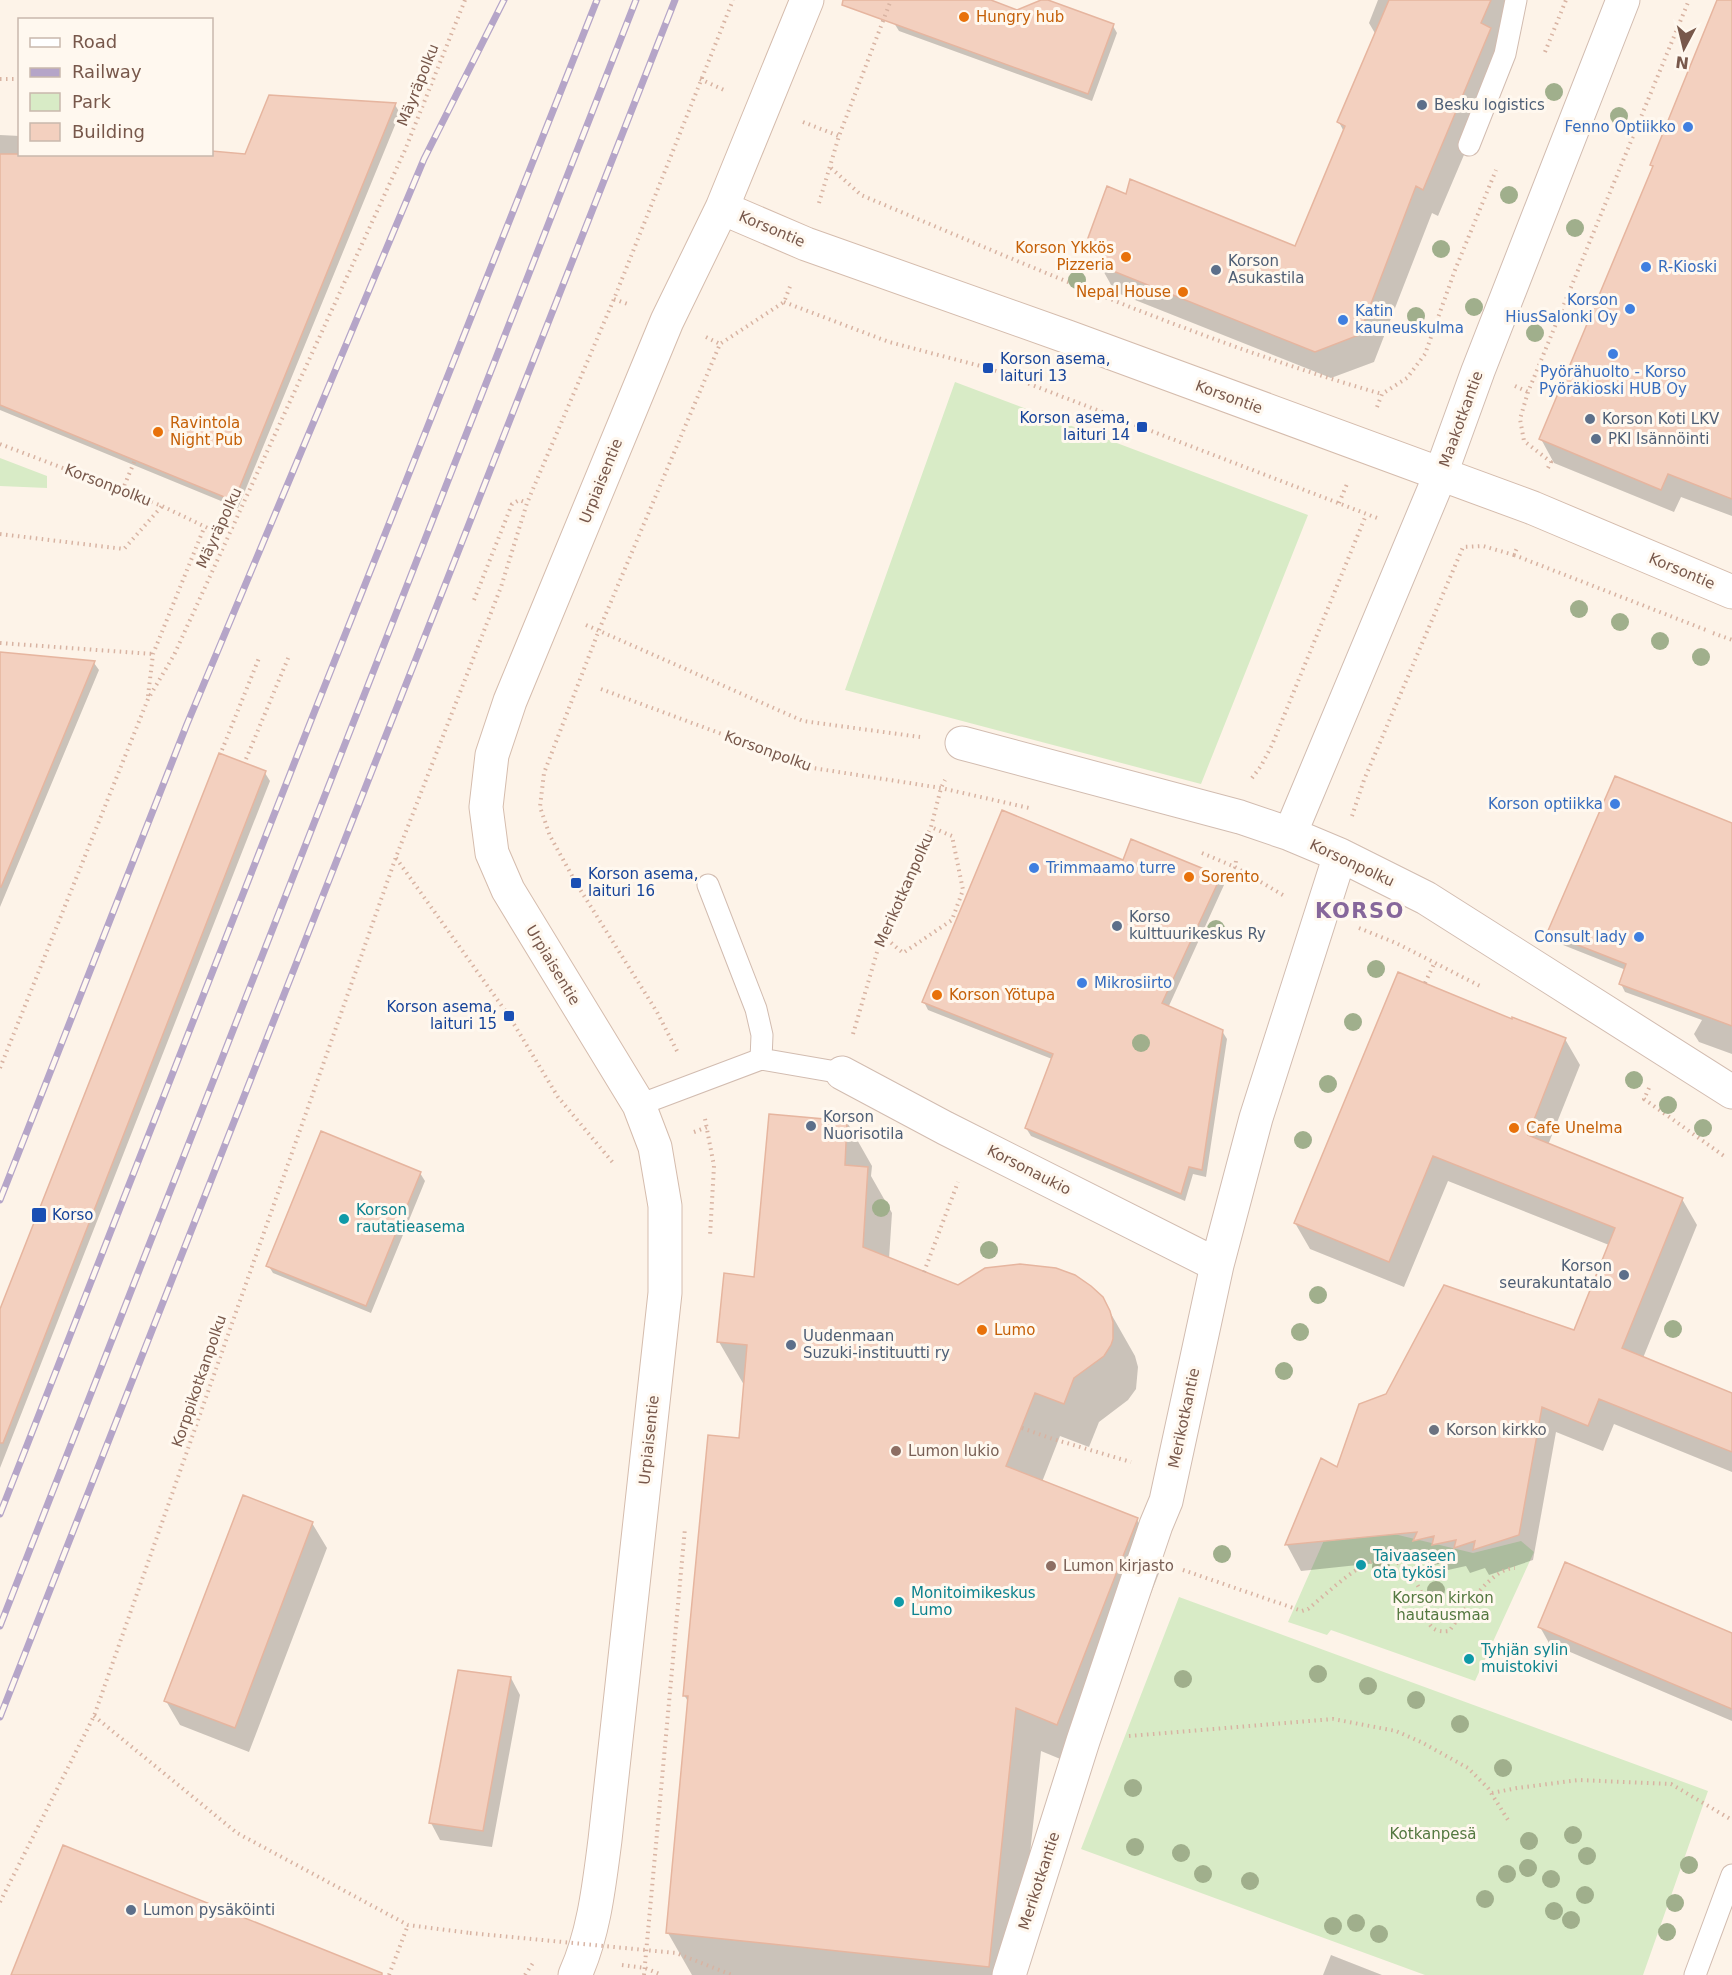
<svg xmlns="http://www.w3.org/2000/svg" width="1732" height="1975" font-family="'DejaVu Sans',sans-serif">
  <rect width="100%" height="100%" fill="#fdf3e8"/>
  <path fill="#d8ebc6" d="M955 382 1308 515 1201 784 845 690Z
    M0 458 47 476V488L0 486Z
    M1340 1504 1365 1527 1473 1553 1521 1541 1534 1552 1475 1681 1331 1630 1327 1635 1288 1622Z
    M1179 1597 1708 1791 1643 1975H1425L1081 1849Z"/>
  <path fill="#0003" d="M903 0H987L1017 12 1113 26 1117 33 1092 101 899 31 894 23Z
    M1378 0H1518L1506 56 1438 216 1432 213 1374 362 1331 378 1115 292 1100 265 1102 259 1090 238 1127 196 1295 248 1344 132 1339 122 1376 35 1369 23Z
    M1719 0H1732V516L1681 497 1674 512 1554 463 1541 439 1654 169 1651 165Z
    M270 97 395 105 400 113 238 508 0 410V135L20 136V154H212V152L246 155Z
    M0 654 94 663 99 670 0 907Z
    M219 755 265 773 270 781 0 1468V1313Z
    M1732 824V1054L1699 1042 1694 1034 1702 1020 1625 992 1621 984 1626 970 1553 941 1549 933Z
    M1124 861 1220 878 1224 885 1168 1008 1222 1031 1227 1039 1206 1177 1193 1174 1185 1201 1031 1136 1026 1128 1052 1059 928 1010 924 1002Z
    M1512 1021 1565 1039 1580 1065 1548 1145 1682 1199 1697 1225 1643 1358 1732 1395V1472L1614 1424 1603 1451 1556 1432 1533 1560 1489 1575 1485 1568 1470 1573 1466 1566 1448 1570 1444 1563 1429 1566 1424 1558 1301 1571 1287 1545 1322 1460 1338 1469 1575 1332 1609 1245 1448 1181 1404 1287 1310 1249 1295 1223Z
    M847 1122 872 1166 871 1176 892 1213 889 1259 958 1286 1102 1298 1135 1356 1138 1367 1136 1389 1128 1400 1099 1422 1089 1447 1060 1436 1042 1482 1137 1520 1163 1563 1082 1768 1041 1751 1017 1975H692L668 1933 689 1703 684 1695 740 1440 744 1385 719 1342Z
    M420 1173 425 1181 371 1313 273 1273 268 1265Z
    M312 1523 327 1548 249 1752 180 1725 166 1701Z
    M1540 1627 1732 1635V1721L1549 1643Z
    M511 1678 520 1695 492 1847 440 1840 431 1823Z
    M1331 1955 1382 1975H1323Z"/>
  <path fill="#f3d0bf" stroke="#e6b59f" stroke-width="1.5" d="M843 0H991L1017 10 1041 0H1048L1114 24 1088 94 842 5Z
    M1389 0H1491L1481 23 1491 28 1423 190 1416 186 1359 335 1315 352 1098 265 1105 247 1088 238 1107 186 1126 194 1130 179 1295 246 1345 126 1337 122Z
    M1717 0H1732V499L1668 474 1661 490 1539 439 1653 166 1650 165Z
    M269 95 396 103 234 501 0 405V154H212V151L245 154Z
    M0 652 95 661 1 887H0Z
    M219 753 266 771 3 1443H0V1309Z
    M1615 776 1732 823V1026L1619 984 1626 964 1547 933Z
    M1002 810 1123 860 1131 839 1221 876 1162 1003 1223 1030 1202 1170 1189 1167 1181 1194 1025 1128 1053 1054 922 1002Z
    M1398 972 1512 1019V1017L1566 1038 1528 1135 1683 1198 1622 1348 1732 1393V1452L1599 1399 1588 1426 1542 1407 1519 1535 1473 1550 1475 1541 1454 1548 1456 1540 1432 1545 1434 1536 1413 1541 1417 1532 1285 1545 1321 1458 1337 1467 1359 1404 1386 1394 1444 1285 1574 1330 1615 1228 1433 1156 1389 1262 1294 1223Z
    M769 1114 847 1121 845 1165 868 1167 863 1247 958 1285 985 1268 1020 1264 1056 1268 1075 1275 1091 1286 1103 1297 1110 1311 1113 1322V1339L1111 1345 1104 1356 1074 1378 1064 1404 1035 1393 1006 1466 1138 1518 1057 1725 1016 1708 989 1967 666 1933 688 1696H683L708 1435 739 1438 747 1345 717 1342 724 1273 754 1277Z
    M321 1131 421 1172 366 1306 266 1266Z
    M243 1495 313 1522 235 1728 164 1701Z
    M1565 1562 1732 1633V1709L1538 1627Z
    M458 1670 511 1677 483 1831 429 1823Z
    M63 1845 382 1973V1975H11Z"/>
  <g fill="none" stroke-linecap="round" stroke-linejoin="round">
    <defs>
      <path id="lane" d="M1469 145 1505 54 1516 0
        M708 885 756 1009 762 1035 761 1059
        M639 1105 761 1059 842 1073
        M1695 1975 1732 1875"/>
      <path id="street" d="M962 743 1240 817 1290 834 1340 855 1426 898 1732 1092
        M1290 834 1441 473 1478 371 1623 0
        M842 1073 945 1128 1217 1265
        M1009 1975 1083 1741 1156 1525 1166 1501 1217 1265 1256 1118 1340 855"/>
      <path id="secondary" d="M722 208 806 244 1068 337 1533 508 1732 592
        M575 1975C594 1933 599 1886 605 1840L665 1293V1206L655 1147 639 1105 508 890 492 853 486 807 492 755 510 701 667 321 722 208 807 0"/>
    </defs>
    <use href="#lane" stroke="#d2bcb0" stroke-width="23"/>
    <use href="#street" stroke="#d2bcb0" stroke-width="35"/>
    <use href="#secondary" stroke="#d5bcad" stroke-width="35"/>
    <path stroke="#d8b3a2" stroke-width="4" stroke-dasharray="1.5 4.5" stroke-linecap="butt" d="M1545 52 1566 0
      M0 79H20
      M700 79 724 90
      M803 122 839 136
      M831 168 861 195C1032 267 1203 343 1382 394
      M819 203 839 136 891 0
      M614 299 630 305
      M784 302 889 342 988 368 1377 518
      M706 337 720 344
      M1515 386 1528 392
      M1377 407 1382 394 1407 378 1425 354 1455 270 1496 170
      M0 444 162 506 214 531
      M1548 468 1551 462 1524 441 1520 419 1528 392 1689 0
      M122 491 135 460
      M1339 503 1347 484
      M0 534 124 549 162 506
      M1514 555 1706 630
      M474 600 512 504 519 500 527 503
      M586 625 803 721 920 737
      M1713 633 1732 640
      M0 643 153 654
      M601 689 813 768 941 788 1029 808
      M148 696 153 654 204 528
      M222 750 259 658
      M246 759 289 656
      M1252 778 1261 766 1272 745 1366 515
      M1352 816 1364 780 1463 547 1483 546 1514 555 1517 548
      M1202 853 1235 867
      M396 858 509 1016 558 1097 614 1164
      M1236 861 1235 867 1283 895
      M1359 928 1396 943 1482 987
      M882 935 903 953 952 920 963 890 952 836 931 827
      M1425 983 1434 964
      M853 1034 882 935 931 827 941 788 945 780
      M677 1051 657 1012 576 883 550 836 540 807 544 773 599 630 720 344 784 302 791 284
      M0 1068 148 699 174 655 405 150 465 0
      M1649 1088 1644 1099 1724 1156
      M705 1119 714 1166 710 1236
      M694 1132 708 1127
      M924 1272 958 1182
      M1022 1428 1053 1439 1131 1462
      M1183 1570 1302 1611 1308 1609C1329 1592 1353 1567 1380 1558 1395 1553 1416 1579 1421 1592 1426 1609 1423 1635 1449 1631 1464 1612 1490 1568 1515 1568
      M94 1716 237 1833 408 1925 470 1933
      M1129 1736 1333 1719 1396 1731 1421 1742 1468 1768 1488 1788 1508 1820
      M1492 1793 1517 1788 1579 1780 1671 1784 1732 1820
      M0 1902 94 1716 396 857 501 587 527 503 614 299 733 0
      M622 1965 645 1968 662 1975
      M389 1975 408 1925
      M525 1975 533 1963
      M644 1975 685 1528"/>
    <use href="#lane" stroke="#fff" stroke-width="21"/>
    <use href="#street" stroke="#fff" stroke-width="33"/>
    <use href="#secondary" stroke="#fff" stroke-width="33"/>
    <defs>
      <path id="rail" d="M0 1200 187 724 424 159 504 0
        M0 1514 310 723 597 0
        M0 1626 636 0
        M0 1717 675 0"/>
    </defs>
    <use href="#rail" stroke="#b5a5c8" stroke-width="7"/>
    <use href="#rail" stroke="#fff8ef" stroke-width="4.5" stroke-dasharray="14" stroke-linecap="butt"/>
    <path stroke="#d8b3a2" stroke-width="4" stroke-dasharray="1.5 4.5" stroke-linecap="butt" d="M470 1933 676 1953 732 1975"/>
  </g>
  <g fill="#a0af8c">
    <circle cx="1554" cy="92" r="9"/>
    <circle cx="1619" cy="116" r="9"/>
    <circle cx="1509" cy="195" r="9"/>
    <circle cx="1575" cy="228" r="9"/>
    <circle cx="1441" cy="249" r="9"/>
    <circle cx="1077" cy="280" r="9"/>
    <circle cx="1474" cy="307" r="9"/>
    <circle cx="1416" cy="316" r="9"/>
    <circle cx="1535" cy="333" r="9"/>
    <circle cx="1579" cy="609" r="9"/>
    <circle cx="1620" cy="622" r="9"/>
    <circle cx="1660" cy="641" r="9"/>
    <circle cx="1701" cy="657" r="9"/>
    <circle cx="1216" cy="929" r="9"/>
    <circle cx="1376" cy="969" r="9"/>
    <circle cx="1353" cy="1022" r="9"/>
    <circle cx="1141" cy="1043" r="9"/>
    <circle cx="1634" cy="1080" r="9"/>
    <circle cx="1328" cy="1084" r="9"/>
    <circle cx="1668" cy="1105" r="9"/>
    <circle cx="1703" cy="1128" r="9"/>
    <circle cx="1303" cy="1140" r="9"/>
    <circle cx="881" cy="1208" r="9"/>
    <circle cx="989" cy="1250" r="9"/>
    <circle cx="1318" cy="1295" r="9"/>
    <circle cx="1673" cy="1329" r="9"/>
    <circle cx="1300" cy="1332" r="9"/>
    <circle cx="1284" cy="1371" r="9"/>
    <circle cx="1222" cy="1554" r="9"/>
    <circle cx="1381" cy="1567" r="9"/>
    <circle cx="1436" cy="1590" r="9"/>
    <circle cx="1318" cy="1674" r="9"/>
    <circle cx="1183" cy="1679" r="9"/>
    <circle cx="1368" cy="1686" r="9"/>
    <circle cx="1416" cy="1700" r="9"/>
    <circle cx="1460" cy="1724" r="9"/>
    <circle cx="1503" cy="1768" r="9"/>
    <circle cx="1133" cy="1788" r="9"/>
    <circle cx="1573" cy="1835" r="9"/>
    <circle cx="1529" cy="1841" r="9"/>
    <circle cx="1135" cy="1847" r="9"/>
    <circle cx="1181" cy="1853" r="9"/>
    <circle cx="1587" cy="1856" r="9"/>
    <circle cx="1689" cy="1865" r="9"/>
    <circle cx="1528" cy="1868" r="9"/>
    <circle cx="1203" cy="1874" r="9"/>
    <circle cx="1507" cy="1874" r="9"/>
    <circle cx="1551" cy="1879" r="9"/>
    <circle cx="1250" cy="1881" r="9"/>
    <circle cx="1585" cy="1895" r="9"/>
    <circle cx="1485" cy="1899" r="9"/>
    <circle cx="1675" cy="1903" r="9"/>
    <circle cx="1554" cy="1911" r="9"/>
    <circle cx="1571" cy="1920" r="9"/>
    <circle cx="1356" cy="1923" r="9"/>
    <circle cx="1333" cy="1926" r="9"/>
    <circle cx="1667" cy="1932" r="9"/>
    <circle cx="1379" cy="1934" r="9"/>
  </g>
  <g fill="#e8710a" stroke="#fff8ef" stroke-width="2">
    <circle cx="964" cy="17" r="6"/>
    <circle cx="1126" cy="257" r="6"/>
    <circle cx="1183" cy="292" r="6"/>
    <circle cx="158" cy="432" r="6"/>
    <circle cx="1189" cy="877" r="6"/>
    <circle cx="937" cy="995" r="6"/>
    <circle cx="1514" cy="1128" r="6"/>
    <circle cx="982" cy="1330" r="6"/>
  </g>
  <g fill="#5c6f8a" stroke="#fff8ef" stroke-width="2">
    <circle cx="1422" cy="105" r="6"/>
    <circle cx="1216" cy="270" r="6"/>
    <circle cx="1590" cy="419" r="6"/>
    <circle cx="1596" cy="439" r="6"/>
    <circle cx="1117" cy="926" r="6"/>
    <circle cx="811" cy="1126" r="6"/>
    <circle cx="1624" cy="1275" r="6"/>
    <circle cx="791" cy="1345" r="6"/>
    <circle cx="131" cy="1910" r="6"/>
  </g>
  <g fill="#3f7fe0" stroke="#fff8ef" stroke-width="2">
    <circle cx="1688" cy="127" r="6"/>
    <circle cx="1646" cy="267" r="6"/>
    <circle cx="1630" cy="309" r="6"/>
    <circle cx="1343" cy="320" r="6"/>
    <circle cx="1613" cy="354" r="6"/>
    <circle cx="1615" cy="804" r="6"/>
    <circle cx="1034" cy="868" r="6"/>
    <circle cx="1639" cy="937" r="6"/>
    <circle cx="1082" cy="983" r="6"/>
  </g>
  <g fill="#1a4fb4" stroke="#fff8ef" stroke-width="2">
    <rect x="982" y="362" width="12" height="12" rx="3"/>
    <rect x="1136" y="421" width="12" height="12" rx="3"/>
    <rect x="570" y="877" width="12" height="12" rx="3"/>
    <rect x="503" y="1010" width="12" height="12" rx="3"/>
    <rect x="31" y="1207" width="16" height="16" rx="3"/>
  </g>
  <g fill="#0f9aa8" stroke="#fff8ef" stroke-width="2">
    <circle cx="344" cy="1219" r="6"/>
    <circle cx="1361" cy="1565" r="6"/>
    <circle cx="899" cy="1602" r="6"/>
    <circle cx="1469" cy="1659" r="6"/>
  </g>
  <circle fill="#6b7280" stroke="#fff8ef" stroke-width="2" cx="1434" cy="1430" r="6"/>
  <g fill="#8d6e63" stroke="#fff8ef" stroke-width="2">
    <circle cx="896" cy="1451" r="6"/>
    <circle cx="1051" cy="1566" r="6"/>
  </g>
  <g text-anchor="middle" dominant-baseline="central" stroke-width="6" stroke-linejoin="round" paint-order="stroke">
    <g font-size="15" fill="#c56008" stroke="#fff8ef" text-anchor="start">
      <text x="976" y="17">Hungry hub</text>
      <text x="1114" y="248" text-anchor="end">Korson Ykkös<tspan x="1114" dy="17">Pizzeria</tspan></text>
      <text x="1171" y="292" text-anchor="end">Nepal House</text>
      <text x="170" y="423">Ravintola<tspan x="170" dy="17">Night Pub</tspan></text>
      <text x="1201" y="877">Sorento</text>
      <text x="949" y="995">Korson Yötupa</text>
      <text x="1526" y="1128">Cafe Unelma</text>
      <text x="994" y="1330">Lumo</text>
    </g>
    <g font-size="15" fill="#78584b" stroke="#fff8ef">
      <text transform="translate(418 85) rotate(-68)">Mäyräpolku</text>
      <text transform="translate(772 229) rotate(23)">Korsontie</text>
      <text transform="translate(1229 397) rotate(20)">Korsontie</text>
      <text transform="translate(1461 419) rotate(-70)">Maakotkantie</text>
      <text transform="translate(601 481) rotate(-68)">Urpiaisentie</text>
      <text transform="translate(108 485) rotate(21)">Korsonpolku</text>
      <text transform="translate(219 528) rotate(-65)">Mäyräpolku</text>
      <text transform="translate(1682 571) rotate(23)">Korsontie</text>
      <text transform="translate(768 751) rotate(20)">Korsonpolku</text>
      <text transform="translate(1352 863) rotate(25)">Korsonpolku</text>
      <text transform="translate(904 890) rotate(-66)">Merikotkanpolku</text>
      <text transform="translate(553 965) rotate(59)">Urpiaisentie</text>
      <text transform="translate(1029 1170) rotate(27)">Korsonaukio</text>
      <text transform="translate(199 1381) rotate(-71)">Korppikotkanpolku</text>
      <text transform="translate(1184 1418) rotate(-78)">Merikotkantie</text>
      <text transform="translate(649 1440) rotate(-84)">Urpiaisentie</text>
      <text transform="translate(1039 1881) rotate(-72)">Merikotkantie</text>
    </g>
    <g font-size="15" fill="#4e5e75" stroke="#fff8ef" text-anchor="start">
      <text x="1434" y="105">Besku logistics</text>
      <text x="1228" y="261">Korson<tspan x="1228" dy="17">Asukastila</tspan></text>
      <text x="1602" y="419">Korson Koti LKV</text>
      <text x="1608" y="439">PKI Isännöinti</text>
      <text x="1129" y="917">Korso<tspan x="1129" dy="17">kulttuurikeskus Ry</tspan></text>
      <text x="823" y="1117">Korson<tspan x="823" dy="17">Nuorisotila</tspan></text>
      <text x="1612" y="1266" text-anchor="end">Korson<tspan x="1612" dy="17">seurakuntatalo</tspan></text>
      <text x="803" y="1336">Uudenmaan<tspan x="803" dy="17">Suzuki-instituutti ry</tspan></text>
      <text x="143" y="1910">Lumon pysäköinti</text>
    </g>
    <g font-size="15" fill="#366cbe" stroke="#fff8ef" text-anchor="end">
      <text x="1676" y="127">Fenno Optiikko</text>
      <text x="1658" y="267" text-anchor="start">R-Kioski</text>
      <text x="1618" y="300">Korson<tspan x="1618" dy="17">HiusSalonki Oy</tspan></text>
      <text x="1355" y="311" text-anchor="start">Katin<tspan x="1355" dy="17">kauneuskulma</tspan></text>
      <text x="1613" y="372" text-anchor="middle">Pyörähuolto - Korso<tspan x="1613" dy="17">Pyöräkioski HUB Oy</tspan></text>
      <text x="1603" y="804">Korson optiikka</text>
      <text x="1046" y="868" text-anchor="start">Trimmaamo turre</text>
      <text x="1627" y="937">Consult lady</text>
      <text x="1094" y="983" text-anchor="start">Mikrosiirto</text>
    </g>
    <g font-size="15" fill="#164399" stroke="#fff8ef" text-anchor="start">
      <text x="1000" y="359">Korson asema,<tspan x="1000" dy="17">laituri 13</tspan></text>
      <text x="1130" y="418" text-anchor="end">Korson asema,<tspan x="1130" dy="17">laituri 14</tspan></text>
      <text x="588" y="874">Korson asema,<tspan x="588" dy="17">laituri 16</tspan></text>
      <text x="497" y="1007" text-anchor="end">Korson asema,<tspan x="497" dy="17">laituri 15</tspan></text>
      <text x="52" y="1215">Korso</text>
    </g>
    <g font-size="15" fill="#0d838f" stroke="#fff8ef" text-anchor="start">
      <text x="356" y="1210">Korson<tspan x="356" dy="17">rautatieasema</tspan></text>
      <text x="1373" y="1556">Taivaaseen<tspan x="1373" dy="17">ota tykösi</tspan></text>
      <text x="911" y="1593">Monitoimikeskus<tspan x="911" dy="17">Lumo</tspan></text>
      <text x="1481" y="1650">Tyhjän sylin<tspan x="1481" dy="17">muistokivi</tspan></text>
    </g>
    <g font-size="15" fill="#5b616d" stroke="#fff8ef" text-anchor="start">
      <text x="1446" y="1430">Korson kirkko</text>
    </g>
    <g font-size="15" fill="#785e54" stroke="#fff8ef" text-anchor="start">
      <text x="908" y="1451">Lumon lukio</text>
      <text x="1063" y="1566">Lumon kirjasto</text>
    </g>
    <g font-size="15" fill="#547840" stroke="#fff8ef">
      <text x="1443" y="1598">Korson kirkon<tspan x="1443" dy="17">hautausmaa</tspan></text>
      <text x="1433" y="1834">Kotkanpesä</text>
    </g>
    <g font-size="21" font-weight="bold" letter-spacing="1.5" fill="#86679b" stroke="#fff8ef">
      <text x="1360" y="911">KORSO</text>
    </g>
  </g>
  <rect x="18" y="18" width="195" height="138" fill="#fff8ef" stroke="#c9b8ad" stroke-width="1.5"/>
  <rect x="30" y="38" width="30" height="9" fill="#ffffff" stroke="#c9b8ad" stroke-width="1.5"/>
  <text x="72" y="48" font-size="18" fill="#78584b">Road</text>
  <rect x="30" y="68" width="30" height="9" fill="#b5a5c8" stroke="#c9b8ad" stroke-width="1.5"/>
  <text x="72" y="78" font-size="18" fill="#78584b">Railway</text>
  <rect x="30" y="93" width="30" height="18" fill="#d8ebc6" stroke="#c9b8ad" stroke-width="1.5"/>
  <text x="72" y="108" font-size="18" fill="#78584b">Park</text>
  <rect x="30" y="123" width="30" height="18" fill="#f3d0bf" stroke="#c9b8ad" stroke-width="1.5"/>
  <text x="72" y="138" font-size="18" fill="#78584b">Building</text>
  <g transform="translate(1684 48) rotate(187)" stroke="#fff8ef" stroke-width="4.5" paint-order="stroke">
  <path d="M0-4.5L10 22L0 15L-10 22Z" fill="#78584b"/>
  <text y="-9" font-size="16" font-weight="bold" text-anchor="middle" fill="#78584b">N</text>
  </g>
</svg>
